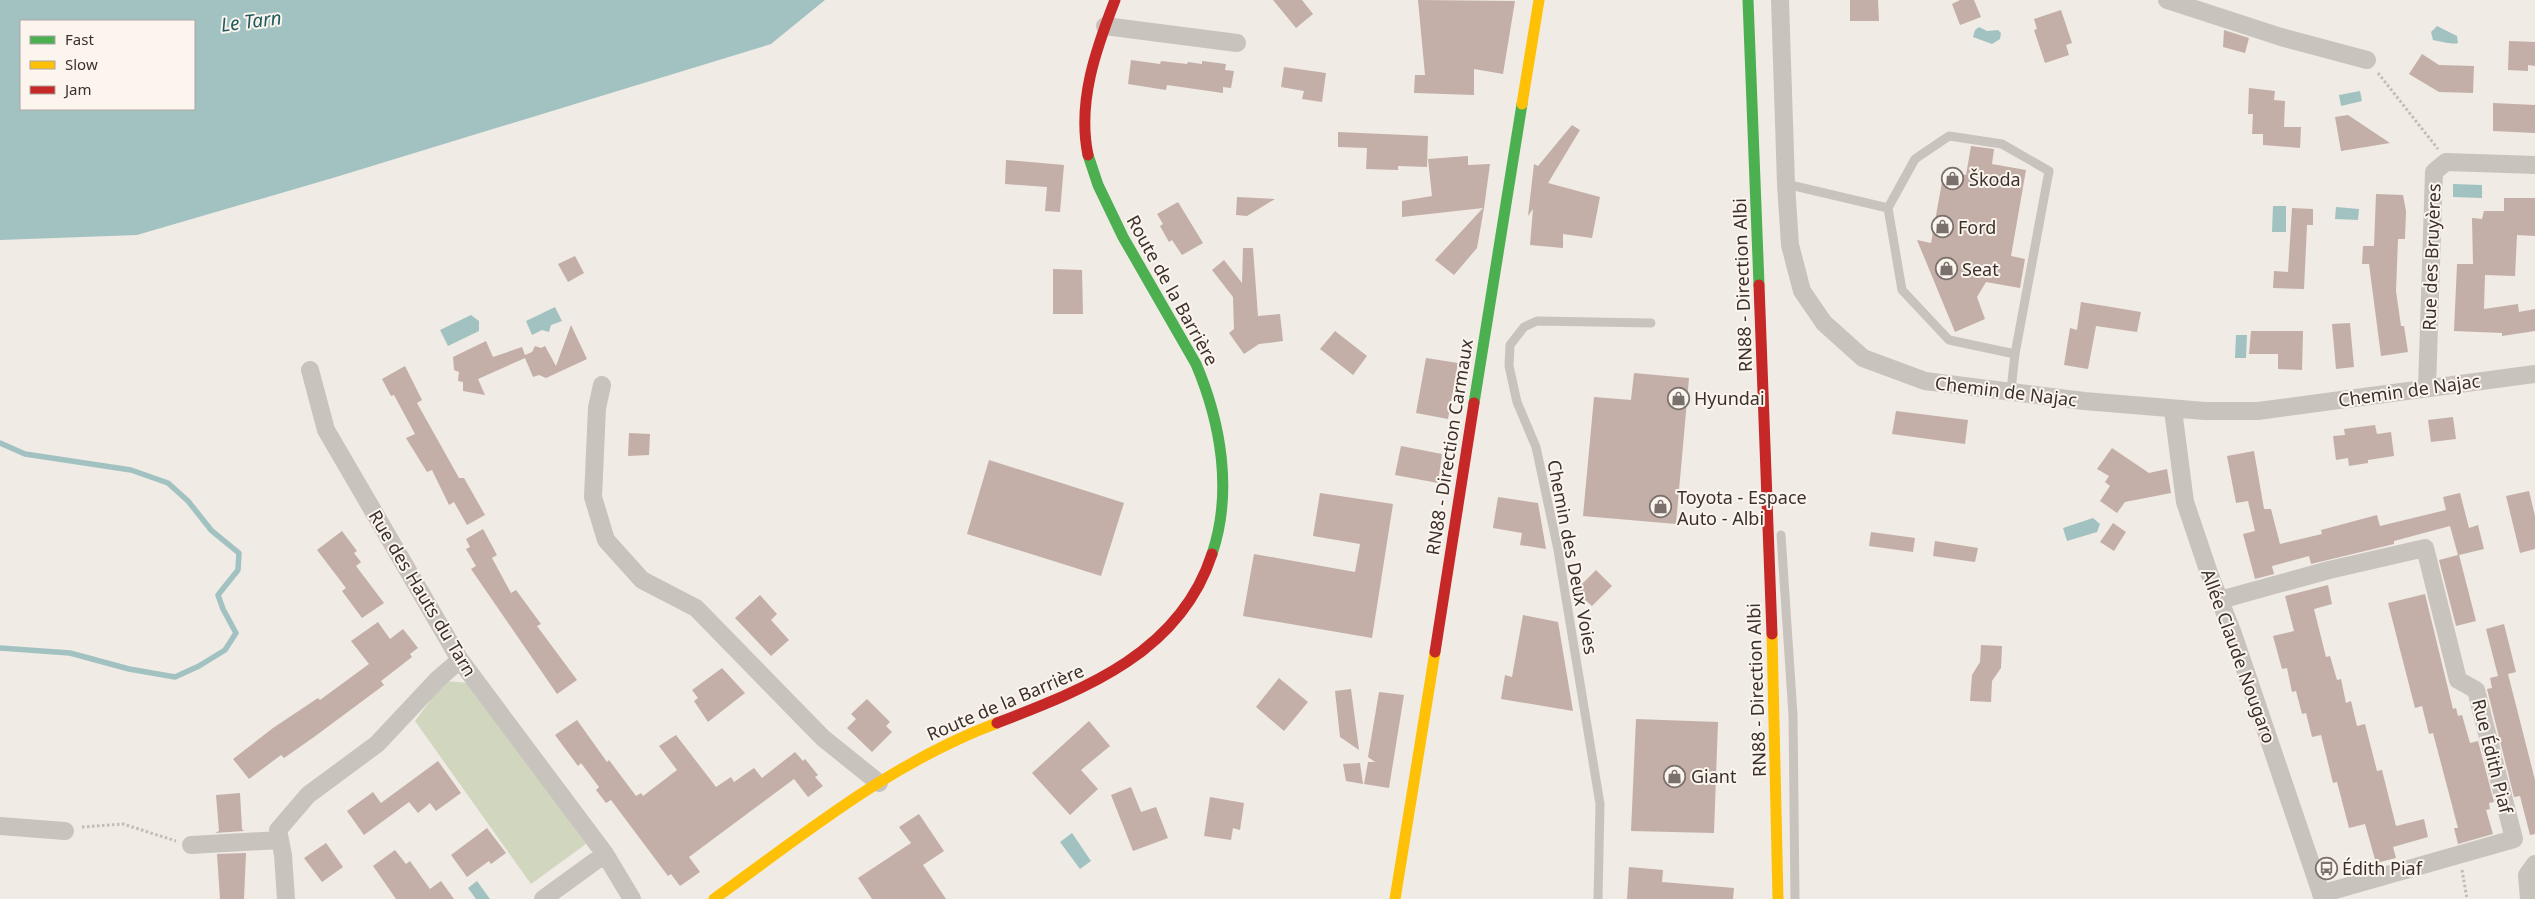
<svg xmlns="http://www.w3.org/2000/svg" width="2535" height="899" font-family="'Noto Sans',sans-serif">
  <rect width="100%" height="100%" fill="#f0ebe5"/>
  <path fill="#d1d6bf" d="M445 681 471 683 586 844 531 884 415 721Z"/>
  <path fill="#a1c2c1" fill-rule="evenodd" d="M0 0H825L771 44 336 177 137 235 0 240ZM21 21H194V109H21Z
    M2437 26 2457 36 2458 43C2453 45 2439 41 2433 40L2431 32Z
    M1979 27 1987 31 1998 30 2001 33 2000 39 1992 44 1973 37 1975 30Z
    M2360 91 2362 101 2341 106 2339 95Z
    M2453 184 2482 185V198L2453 197Z
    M2273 206H2286V232H2272Z
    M2336 207 2359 209 2358 220 2335 219Z
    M555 307 562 321 551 325 549 332 542 330 532 335 526 321Z
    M471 315 479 321V331L448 346 440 330Z
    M2236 335H2247L2246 358H2235Z
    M2093 518 2100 524 2097 532 2067 541 2063 528Z
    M1072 833 1091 861 1080 869 1060 842Z
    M477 881 490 899H476L468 888Z"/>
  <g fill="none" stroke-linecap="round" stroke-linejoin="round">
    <path stroke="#a1c2c1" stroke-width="5.5" d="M0 443 25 454 131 470 168 483 188 501 211 530 239 553 238 570 218 595 223 609 236 633 225 650 199 666 175 677 129 669 70 653 0 648"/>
  </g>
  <path fill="#c3afa7" d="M1273 0H1302L1313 14 1296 28Z
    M1418 0 1515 1 1503 74 1474 69V95L1414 93 1415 75H1425Z
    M1850 0H1878L1879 21H1850Z
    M1960 0H1974L1981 17 1960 25 1952 4Z
    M2061 10 2072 43 2066 45 2069 55 2045 63 2034 30 2037 29 2034 19Z
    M2224 30 2249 38 2245 53 2223 47Z
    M2509 41 2535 42V66L2528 65V71L2508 70Z
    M2422 54 2439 65 2474 66 2473 93 2439 92 2409 74Z
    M1131 60 1160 64 1161 61 1187 64 1188 62 1202 64V61L1226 64 1225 70 1234 71 1231 88 1223 87V93L1167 85 1166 90 1128 84Z
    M1284 67 1326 73 1322 102 1302 99 1304 91 1281 87Z
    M2249 88 2275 91 2274 100 2285 101 2284 127H2301L2300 148 2263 145V134H2252L2253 114H2248Z
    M2493 103 2535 105V133L2493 131Z
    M2348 115 2390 143 2341 151 2335 117Z
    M1572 125 1580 130 1548 183 1600 197 1592 238 1563 234V248L1530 245 1533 209 1528 216 1534 164 1538 166Z
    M1338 132 1428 136 1427 167 1398 166V170L1366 169 1367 148 1338 147Z
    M1971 146 1994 149 1992 164 2026 170 2011 256 2025 259 2020 288 1986 282 1977 297 1985 319 1955 332 1917 240 1931 243 1944 171 1966 175Z
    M1468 156V165L1490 164 1484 208 1477 248 1454 275 1435 260 1483 208 1402 217V201L1432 196 1428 159Z
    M1006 160 1064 165 1060 212 1045 211 1047 187 1005 184Z
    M2376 194 2403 195 2406 211 2405 239H2398L2396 291 2401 326H2404L2408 352 2381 356 2369 264H2362L2363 246H2374Z
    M1237 197 1275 199 1247 216 1236 215Z
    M2504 198H2535V236L2517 235 2515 276 2485 275 2484 309 2518 304 2519 312 2535 309V331L2502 336V333L2454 331 2457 264H2473L2472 218 2482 219 2484 211H2504Z
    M1178 202 1203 243 1182 255 1172 240 1169 242 1160 226 1163 224 1157 214Z
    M2292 208 2313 209V225H2307L2304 289 2273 288 2274 271 2288 272Z
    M1243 248H1253L1258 316 1280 314 1283 341 1259 344 1244 354 1229 333 1234 329 1233 297 1212 270 1224 260 1242 283Z
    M575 256 584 273 568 282 558 264Z
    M1053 269 1082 270 1083 314H1053Z
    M2081 302 2141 312 2137 332 2096 326 2088 369 2064 365 2070 328 2077 330Z
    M2350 323 2354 367 2336 369 2332 324Z
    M571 325 587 359 546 378 539 375 533 377 525 358 478 379 485 395 463 391V382L458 381 459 372 454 370 453 357 486 341 493 357 522 347 525 355 532 352 535 346 541 348 545 346 556 366Z
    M1335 331 1367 356 1353 375 1320 349Z
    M2251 331H2303L2302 370 2278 369V354H2249Z
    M1426 358 1458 363 1448 419 1416 413Z
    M405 366 422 400 417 403 459 478H464L485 515 467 525 454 502 449 505 432 470 427 472 406 438 415 434 394 395 391 396 382 379Z
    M1634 373 1689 378 1676 524 1583 516 1594 397 1631 400Z
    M1896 411 1968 420 1965 444 1892 434Z
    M2453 417 2456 439 2431 442 2428 420Z
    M2375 425 2377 434 2391 432 2394 456 2368 460V463L2349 466 2348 458 2336 460 2333 436 2345 435 2344 429Z
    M629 433 650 434 649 455 628 456Z
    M1401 446 1442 454 1438 483 1395 475Z
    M2112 448 2149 473 2167 469 2171 493 2125 502 2117 513 2100 501 2110 486 2105 482 2109 476 2097 469Z
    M2254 451 2264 509H2271L2280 544 2322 534 2321 530 2377 515 2380 526 2446 510 2443 497 2460 493 2469 528 2478 525 2484 549 2459 555 2476 621 2456 626 2439 560 2458 555 2450 526 2394 541V544L2311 564 2309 556 2272 566 2274 574 2255 579 2243 534 2255 531 2248 501 2236 503 2227 456Z
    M989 460 1124 503 1101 576 967 534Z
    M2529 491 2535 516V549L2520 553 2506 496Z
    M1320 493 1393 504 1372 638 1243 616 1254 554 1355 572 1360 544 1313 536Z
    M1498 497 1538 503 1546 549 1520 545 1522 533 1493 528Z
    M2113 523 2126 532 2114 551 2100 542Z
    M483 529 497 555 492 558 511 593 516 590 541 624 537 626 577 680 557 694 471 569 476 566 466 549 470 547 466 539Z
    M342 531 357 551 354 553 361 562 356 566 384 603 362 618 342 591 346 588 317 550Z
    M1871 532 1915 538 1913 552 1869 546Z
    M1935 541 1978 548 1975 562 1933 556Z
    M1596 570 1612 586 1592 606 1575 591Z
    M2328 585 2332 604 2314 609 2326 657 2330 656 2337 680 2341 679 2346 703 2351 701 2357 726 2365 724 2377 771 2382 770 2396 826 2424 819 2428 837 2393 847 2396 858 2376 863 2365 824 2349 828 2337 782 2333 783 2321 735 2312 737 2306 713 2302 714 2296 691 2292 692 2287 668 2282 669 2273 636 2294 631 2285 596Z
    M2425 594 2453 709 2456 708 2458 716 2462 715 2470 743 2478 741 2494 802 2489 803 2490 809 2486 810 2493 834 2458 844 2454 828H2458L2433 733 2429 734 2422 706 2415 708 2388 603Z
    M760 595 777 614 771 620 789 640 771 656 735 618Z
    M1523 615 1558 622 1573 711 1501 699 1505 675 1512 677Z
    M378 622 390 639 403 629 418 648 410 654 412 657 381 681 384 685 314 737 284 758 281 755 249 779 233 759 273 728 318 698 320 700 369 664 351 641Z
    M2504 624 2516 672 2508 674 2535 780V834L2530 835 2520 796 2514 797 2487 689 2492 688 2490 678 2498 676 2486 629Z
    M1981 645 2002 646 2001 668 1992 681 1991 702 1970 701 1972 675 1980 662Z
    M722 668 745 693 708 722 694 701 698 698 692 690Z
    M1279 678 1308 702 1284 731 1256 707Z
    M1351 689 1359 750 1340 737 1335 691Z
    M1379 692 1404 695 1389 788 1364 784 1368 762H1375L1368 757Z
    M867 699 890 722 886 726 892 732 872 752 847 728 856 719 851 714Z
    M1636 719 1718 722 1714 833 1631 831Z
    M577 720 607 762 609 760 636 796 641 793 643 796 677 770 659 746 676 735 716 787 731 777 734 782 754 768 762 778 795 752 803 761 805 759 818 775 815 777 823 786 808 797 794 779 689 857 700 872 680 886 671 874 668 876 611 800 606 803 596 790 599 787 581 763 578 766 555 735Z
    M1089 721 1110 746 1081 770 1098 789 1070 815 1032 773Z
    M438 761 461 793 436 811 430 803 418 813 409 802 364 835 347 811 373 792 381 803Z
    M1360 763 1363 784 1346 781 1343 764Z
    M1131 787 1141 812 1156 807 1168 838 1133 851 1111 795Z
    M240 793 242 829 244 831 215 833 219 831 216 795Z
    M1210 797 1244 803 1240 830 1233 828 1231 840 1204 836Z
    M919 814 944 851 923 865 946 899H872L858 878 911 843 899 827Z
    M487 828 506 853 491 864 489 861 467 877 451 855Z
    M326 843 343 867 322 882 304 858Z
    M395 850 406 864 410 861 430 889 441 881 454 899H396L373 866Z
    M246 853 244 899H220L217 854Z
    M1629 867 1663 870 1662 882 1734 888 1733 899H1627Z"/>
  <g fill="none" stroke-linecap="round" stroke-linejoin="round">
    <path stroke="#c2bbb6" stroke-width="3" stroke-dasharray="2.5 2.5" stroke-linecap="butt" d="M2378 73 2438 149
      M82 827 123 824 176 841
      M2462 870 2467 899"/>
    <path stroke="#c9c3be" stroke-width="9" d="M1786 184 1888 208 1902 290 1949 340 2015 354 2011 390
      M1888 208 1915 159 1949 136 2002 144 2049 171 2015 354
      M1781 535 1793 715 1795 899
      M1598 899 1600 804 1558 550 1536 447 1517 402 1509 366 1510 345 1524 327 1537 321 1651 323"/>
    <path stroke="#c9c3be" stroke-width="18" d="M1780 0 1786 184 1790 245 1802 291 1824 323 1863 358 1925 381 2084 401 2205 411H2258L2535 374
      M2167 0 2281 37 2367 60
      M1105 26 1237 43
      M310 370 326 430 460 660 605 854 632 899
      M602 385 597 408 593 497 606 540 642 580 696 608 823 738 879 783
      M2427 388 2434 172 2446 162 2535 165
      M2173 410 2185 502 2209 573 2232 631 2323 899
      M2220 600 2329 570 2425 548 2458 680 2476 690 2514 839 2321 894
      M0 826 65 831
      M191 845 280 840
      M286 899 283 855 278 830 308 795 377 744 438 679 460 660
      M543 899 605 854
      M2529 899 2527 875 2535 864"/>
    <path stroke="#4caf50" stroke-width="11" d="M1748 0 1759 285
      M1088 155 1098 185 1123 237 1196 364C1221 423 1233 492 1212 554
      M1474 403 1522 104"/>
    <path stroke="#ffc107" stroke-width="11" d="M1522 104 1539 0
      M1772 634 1778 899
      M714 899C804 834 892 762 997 723
      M1395 899 1435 652"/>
    <path stroke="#c62828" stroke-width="11" d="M1088 155C1077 102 1096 49 1115 0
      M1759 285 1772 634
      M1435 652 1474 403
      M997 723C1085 689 1180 653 1212 554"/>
  </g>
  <defs>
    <symbol id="shop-ring" viewBox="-11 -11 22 22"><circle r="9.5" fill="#fbf5ee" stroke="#7a716c" stroke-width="1.5"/><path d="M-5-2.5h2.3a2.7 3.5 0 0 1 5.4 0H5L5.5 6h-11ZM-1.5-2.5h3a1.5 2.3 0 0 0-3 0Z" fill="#7a716c"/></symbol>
    <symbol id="bus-ring" viewBox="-11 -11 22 22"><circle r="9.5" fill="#fbf5ee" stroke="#7a716c" stroke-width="1.5"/><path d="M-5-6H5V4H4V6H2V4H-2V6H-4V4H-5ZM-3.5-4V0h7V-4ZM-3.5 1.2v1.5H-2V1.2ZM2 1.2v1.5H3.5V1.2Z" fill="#7a716c"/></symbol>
  </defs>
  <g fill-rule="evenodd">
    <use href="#shop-ring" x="1940" y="166" width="25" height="25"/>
    <use href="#shop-ring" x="1930" y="214" width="25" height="25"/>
    <use href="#shop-ring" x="1934" y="256" width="25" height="25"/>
    <use href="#shop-ring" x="1666" y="386" width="25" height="25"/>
    <use href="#shop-ring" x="1648" y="494" width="25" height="25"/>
    <use href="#shop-ring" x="1662" y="764" width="25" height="25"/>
    <use href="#bus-ring" x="2314" y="856" width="25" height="25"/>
  </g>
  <g text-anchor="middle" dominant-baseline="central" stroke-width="4" stroke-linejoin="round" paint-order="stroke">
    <g font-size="18" fill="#3b302b" stroke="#fbf5ee" text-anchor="start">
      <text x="1969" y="179">Škoda</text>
      <text x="1958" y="227">Ford</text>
      <text x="1962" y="269">Seat</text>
      <text x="1694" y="398">Hyundai</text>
      <text x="1677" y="497">Toyota - Espace<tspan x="1677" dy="21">Auto - Albi</tspan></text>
      <text x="1691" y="776">Giant</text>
      <text x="2342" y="868">Édith Piaf</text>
    </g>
    <g font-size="18" fill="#3b302b" stroke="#fbf5ee">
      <text transform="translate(2431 257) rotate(-88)">Rue des Bruyères</text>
      <text transform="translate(1742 285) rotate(-92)">RN88 - Direction Albi</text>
      <text transform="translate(1173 290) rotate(61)">Route de la Barrière</text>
      <text transform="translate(2409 390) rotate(-8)">Chemin de Najac</text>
      <text transform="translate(2006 391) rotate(7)">Chemin de Najac</text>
      <text transform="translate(1449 447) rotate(-81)">RN88 - Direction Carmaux</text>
      <text transform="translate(1573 557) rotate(79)">Chemin des Deux Voies</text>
      <text transform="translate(423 593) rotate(59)">Rue des Hauts du Tarn</text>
      <text transform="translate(2239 656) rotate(70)">Allée Claude Nougaro</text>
      <text transform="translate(1756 690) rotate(-92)">RN88 - Direction Albi</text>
      <text transform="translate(1005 702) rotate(-23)">Route de la Barrière</text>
      <text transform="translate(2493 756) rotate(76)">Rue Édith Piaf</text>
    </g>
    <g font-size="19" font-style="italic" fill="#1f5a5e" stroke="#fbf5ee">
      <text transform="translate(251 21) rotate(-7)">Le Tarn</text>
    </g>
  </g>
  <rect x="20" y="20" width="175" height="90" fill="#fbf5ee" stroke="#aea6a0"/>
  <rect x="30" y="36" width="25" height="8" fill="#4caf50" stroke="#aea6a0"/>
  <text x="65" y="45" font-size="15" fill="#3b302b">Fast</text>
  <rect x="30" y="61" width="25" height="8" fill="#ffc107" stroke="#aea6a0"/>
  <text x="65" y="70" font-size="15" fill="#3b302b">Slow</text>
  <rect x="30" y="86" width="25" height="8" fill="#c62828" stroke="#aea6a0"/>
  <text x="65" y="95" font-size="15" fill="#3b302b">Jam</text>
</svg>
